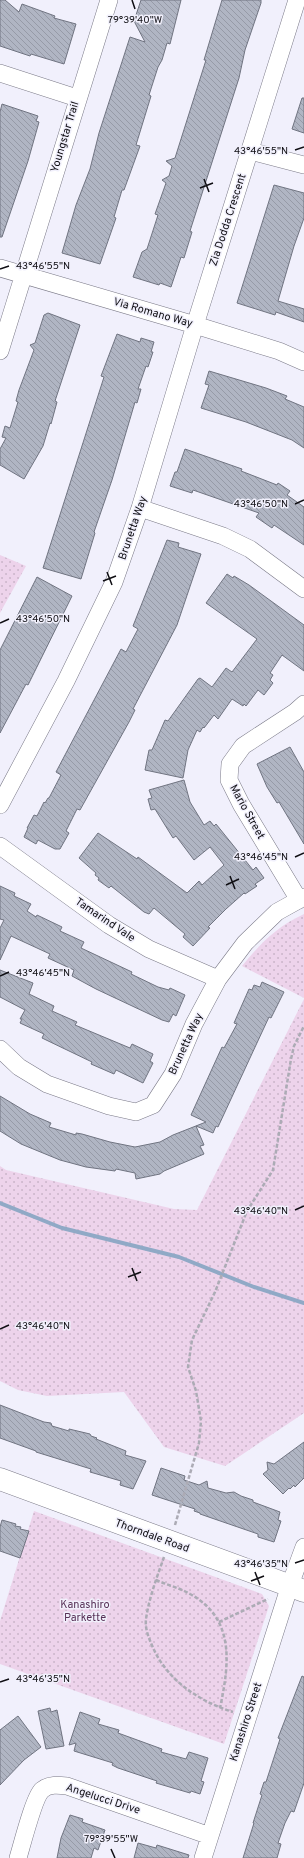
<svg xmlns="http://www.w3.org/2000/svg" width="304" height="1858" font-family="Overpass,sans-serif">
  <defs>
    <pattern id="park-dots" width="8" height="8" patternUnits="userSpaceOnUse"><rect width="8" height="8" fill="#edd3eb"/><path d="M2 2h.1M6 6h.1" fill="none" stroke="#cab4c9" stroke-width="1.8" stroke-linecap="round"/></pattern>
    <pattern id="building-back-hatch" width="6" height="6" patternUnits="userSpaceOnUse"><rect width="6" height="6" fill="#b0b5c3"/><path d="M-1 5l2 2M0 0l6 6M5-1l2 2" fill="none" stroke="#969aa7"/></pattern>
  </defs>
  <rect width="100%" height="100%" fill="#f1f0fc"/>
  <path fill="url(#park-dots)" d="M0 555 26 566 0 613Z
    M304 914V998L242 966C261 943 276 927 304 914Z
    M304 999V1413L225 1466 164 1447 124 1392 47 1396 18 1390 0 1381V1166L6 1170 174 1209 197 1210Z
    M34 1511 262 1594 269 1606 224 1744 0 1664V1621Z"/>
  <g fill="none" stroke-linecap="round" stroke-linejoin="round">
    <path stroke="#90a9c6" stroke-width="4" d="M0 1203 62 1228 179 1257 254 1287 304 1303"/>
  </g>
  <path fill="url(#building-back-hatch)" stroke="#707481" d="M0 0H5L19 12 22 4 55 16 54 18 76 24 64 64 31 54 30 56 0 46Z
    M141 0H181L170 44 167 43 162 60 158 67 149 95 151 96 136 145 140 146 124 190H122L114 217 116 218 100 264 62 253 76 205 90 169 99 133 130 37 145 42 134 21Z
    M222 0H261V3L245 50 239 78 190 231 192 232 184 258 181 257 171 287 160 283 159 285 133 277 142 252 147 249 158 215 155 214 166 183 162 180 169 176 172 166 166 161 175 158 206 60H204Z
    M302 98H304V133L292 129Z
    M2 104 38 116 36 121 39 122 28 161 2 237H0V112Z
    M274 185 304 193V218L294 246 278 301 304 309V322L276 312 275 315 237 303Z
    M48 313 80 325 55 401 57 402 51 424 50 423 43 446 24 479 0 465V449L6 438 2 437 5 426 10 428 18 402 16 401 19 390 34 350 30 345 35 343 44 315Z
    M117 334 140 342 141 338 154 342 151 352H153L148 367 146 366 138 389H141L137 403 135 402 112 480 94 532 95 533 81 579 43 568 104 377 101 376Z
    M209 371 266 388 287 396 285 399 304 407V448L292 440 246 422 201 408 209 385 205 384Z
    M185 449 242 469 241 471 277 485 278 483 290 491 287 495 304 507V545L274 525 272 528 256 517 259 513 193 490 192 493 170 486 175 472H177Z
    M167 540 179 543 178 547 201 554 177 625 133 709 135 710 129 722 80 810 77 809 66 831 69 833 60 849H55L38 840 36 844 24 837 28 828H27L34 815 37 816 44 802 45 803 48 798H49L61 775 56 772 121 649 126 652 138 629 133 626Z
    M227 574 233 578 234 576 249 585 304 625V671L282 655 270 673 273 675 270 680 273 683 264 695 258 690 246 706 244 704 243 706 232 699 218 719 214 715 204 728 203 727 200 732 197 730 188 750 183 778 145 770 149 750H152L165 720 168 721 198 679 200 678 212 687 226 668 232 672 257 639 206 603Z
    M37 577 72 596 28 685 26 684 0 733V650Z
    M290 747 304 772V844L279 802 277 803 267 787 257 764Z
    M184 780 190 802 204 825 210 821 214 826 216 824 253 870 256 867 264 878 255 884 257 886 245 894 244 893 226 909 208 927 210 928 193 946 183 937 185 934 154 908 149 914 144 912 111 886 109 888 98 880 99 878 95 875 96 873 79 858 98 833 137 859 138 857 187 893 199 881 202 885 224 865 210 847 194 860 176 836 173 838 155 809 151 810 148 799 152 798 149 790Z
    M0 886 15 893 14 896 31 904 27 911 36 917 37 915 62 927 60 931 84 942 81 948 132 972 131 974 158 987 169 990 170 988 185 995 176 1016 173 1014 169 1022 162 1020 96 989 72 976 74 970 48 958 50 954 11 936 0 960V928L4 920 0 919Z
    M0 970 33 983 29 994 54 1006 52 1011 77 1022 75 1025 130 1048 132 1044 153 1054 150 1061 153 1063 143 1083 116 1070 114 1074 91 1064 92 1062 42 1038 44 1034 20 1023 22 1019H20L25 1010 0 997Z
    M262 982 284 992 271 1018 269 1017 218 1127 216 1126 213 1133 196 1126 204 1145 200 1146 204 1154 164 1171 160 1174 136 1179 135 1173 116 1169 115 1171 86 1167 60 1160 21 1144 0 1131V1096L30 1114 51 1123 49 1127 76 1135V1133L82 1134 110 1142 135 1147 160 1142 173 1135 206 1122 191 1115 222 1047 224 1048 237 1024 234 1023 249 989 252 990 254 985 260 987Z
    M0 1405 44 1422 51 1423 52 1426 69 1431V1429L90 1434 91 1436 97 1438 96 1439 126 1451 125 1455 146 1461 133 1489 120 1485 121 1481 90 1472 91 1469 36 1452V1451L0 1438Z
    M304 1442V1478L295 1487 294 1485 290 1489 289 1488 283 1494 263 1474 268 1470 267 1462 274 1464Z
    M161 1468 185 1476 184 1480 199 1485 207 1481 208 1488 226 1493 234 1492 241 1496 253 1500V1502L280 1512 278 1520 281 1521 274 1542 258 1537V1534L200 1514V1513L194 1511 195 1509 152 1495Z
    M2 1520 16 1524 15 1526 21 1527 20 1529 29 1531 20 1558 0 1551V1527Z
    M302 1676 304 1677V1783L294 1812 291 1811 285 1823 278 1843 281 1844 277 1858H243L254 1823H253L262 1795 260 1794 264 1782H266L280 1739 278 1738Z
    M50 1708 51 1712 57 1710 64 1746 46 1749 38 1711Z
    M80 1712 100 1719 98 1724 119 1730 118 1733 162 1749 161 1752 186 1759 189 1752 208 1758 201 1781 204 1782 200 1794 191 1791 190 1793 156 1783 157 1781 118 1768 112 1765 113 1763 74 1751 76 1743 69 1745Z
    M18 1716 41 1747 24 1760 0 1785V1730Z
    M70 1815 83 1819 82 1822 105 1830 98 1850 94 1848 91 1858H57L61 1838Z
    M138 1843 156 1848 157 1845 189 1855 188 1858H134Z"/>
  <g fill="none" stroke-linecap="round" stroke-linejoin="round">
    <defs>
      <path id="street" d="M0 73 77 98
        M250 151 304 165
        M0 268 195 325 279 351 304 362
        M0 351 109 0
        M140 508 223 536 250 549 304 589
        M0 805 66 681 114 582 140 508 195 325 297 0
        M0 846 109 925 149 949 218 979
        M299 900 241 804 229 780 230 764 243 746 295 712 304 704
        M0 1049 19 1067 47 1084 109 1106 136 1112 153 1105 173 1074 194 1024 218 979 245 943 277 912 304 897
        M18 1858C22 1845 34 1797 42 1790 49 1784 58 1785 67 1786L210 1836
        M203 1858 290 1585 304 1547"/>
      <path id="secondary" d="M0 1479 304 1591"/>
    </defs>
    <use href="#street" stroke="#7b7a88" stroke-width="18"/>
    <use href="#secondary" stroke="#7b7a88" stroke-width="23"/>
    <path stroke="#acabb5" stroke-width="2.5" stroke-dasharray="4 2" stroke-linecap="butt" d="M175 1525 199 1443 201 1421 196 1391 188 1367 192 1340 215 1292 247 1211 273 1170 291 1059 294 1046 304 1026
      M164 1557C157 1577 149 1598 146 1619 145 1628 148 1636 151 1643 165 1679 198 1701 233 1712
      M156 1580C167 1585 180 1588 190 1594 236 1619 229 1665 220 1708
      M219 1622 268 1599"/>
    <use href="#street" stroke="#fff" stroke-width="17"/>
    <use href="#secondary" stroke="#fff" stroke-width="22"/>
  </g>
  <path fill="none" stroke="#0f0e13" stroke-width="1.5" d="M132 0 135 9M295 150 304 147M204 179 209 192M200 188 213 183M0 269 9 266M295 504 304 500M107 572 112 585M103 581 116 576M0 623 9 619M295 857 304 853M230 876 235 889M226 885 239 879M0 976 9 972M295 1210 304 1206M132 1268 137 1281M128 1277 141 1272M0 1329 9 1325M295 1563 304 1560M255 1572 260 1585M251 1581 264 1576M0 1682 9 1679M111 1849 115 1858"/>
  <g text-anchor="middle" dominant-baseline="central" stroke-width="3" stroke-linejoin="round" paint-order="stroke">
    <g font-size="11" fill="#0f0e13" stroke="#f1f0fc">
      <text transform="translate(65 137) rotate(-73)">Youngstar Trail</text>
      <text transform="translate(228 220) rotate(-72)">Zia Dodda Crescent</text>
      <text transform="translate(153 313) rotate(16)">Via Romano Way</text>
      <text transform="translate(133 528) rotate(-71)">Brunetta Way</text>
      <text transform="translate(247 812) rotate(61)">Mario Street</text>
      <text transform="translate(105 920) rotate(34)">Tamarind Vale</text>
      <text transform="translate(186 1044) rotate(-65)">Brunetta Way</text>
      <text transform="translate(152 1536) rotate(20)">Thorndale Road</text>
      <text transform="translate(246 1722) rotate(-72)">Kanashiro Street</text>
      <text transform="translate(103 1799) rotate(18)">Angelucci Drive</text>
    </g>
    <g font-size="11" fill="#583157" stroke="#f1f0fc">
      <text x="85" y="1605">Kanashiro<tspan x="85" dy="13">Parkette</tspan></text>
    </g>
  </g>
  <g font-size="10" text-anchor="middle" fill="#0f0e13" stroke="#f1f0fc" stroke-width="3" stroke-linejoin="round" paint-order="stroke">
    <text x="135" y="23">79°39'40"W</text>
    <text x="261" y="154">43°46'55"N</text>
    <text x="43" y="269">43°46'55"N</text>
    <text x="261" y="507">43°46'50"N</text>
    <text x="43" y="622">43°46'50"N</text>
    <text x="261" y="860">43°46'45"N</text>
    <text x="43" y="976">43°46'45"N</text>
    <text x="261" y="1214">43°46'40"N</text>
    <text x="43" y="1329">43°46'40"N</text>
    <text x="261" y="1567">43°46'35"N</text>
    <text x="43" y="1682">43°46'35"N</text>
    <text x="111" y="1842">79°39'55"W</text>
  </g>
</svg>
